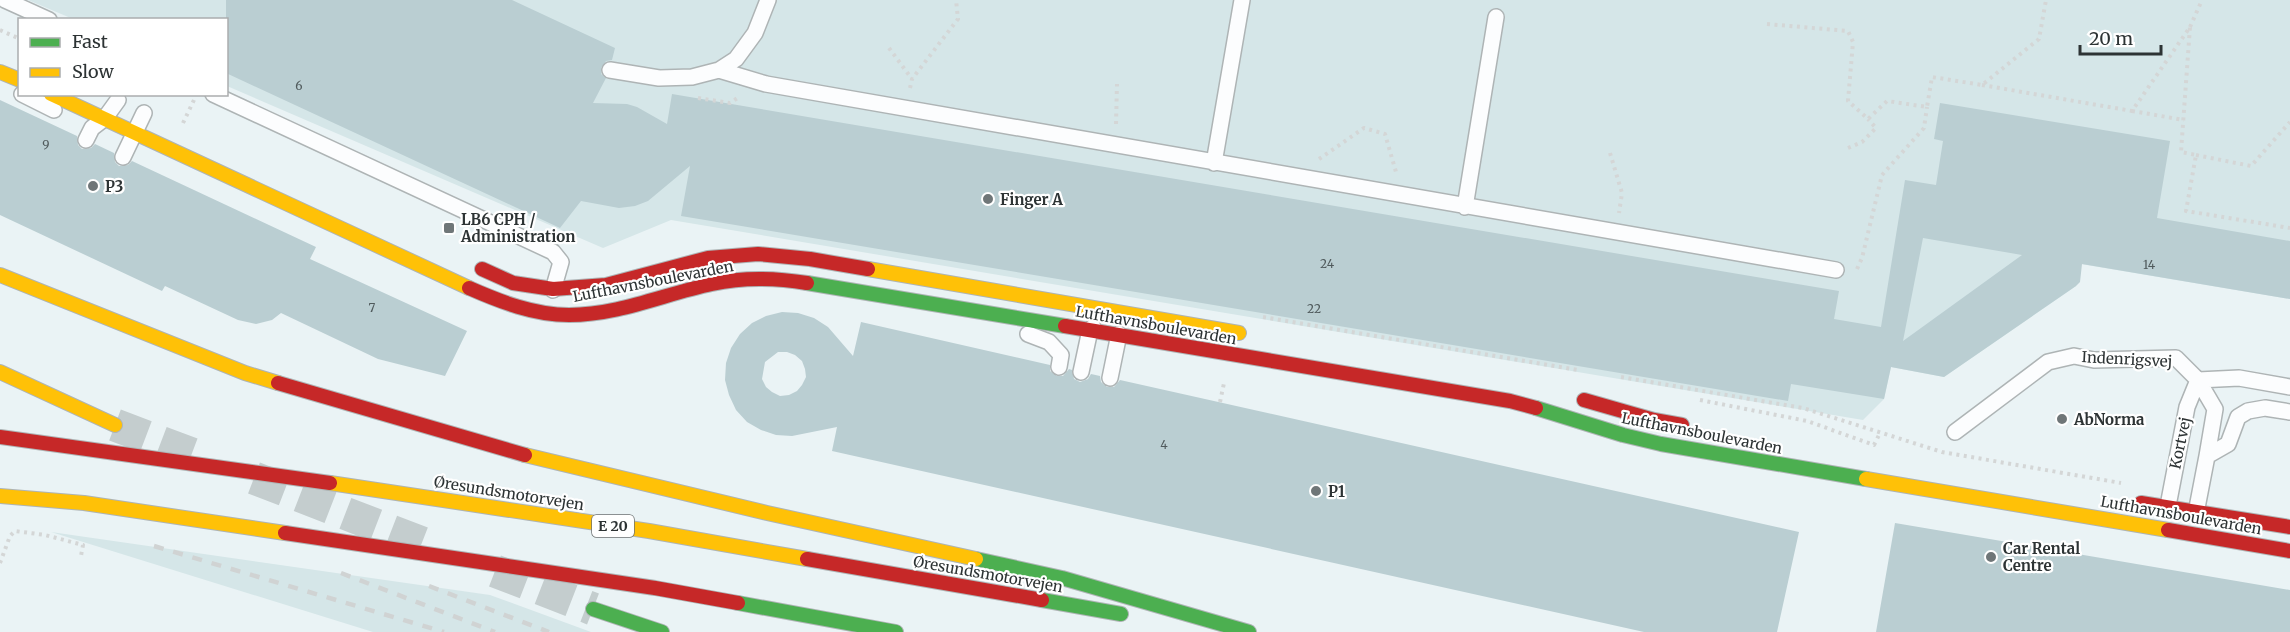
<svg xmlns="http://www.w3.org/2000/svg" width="2290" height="632" font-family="Merriweather,serif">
  <rect width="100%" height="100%" fill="#eaf3f5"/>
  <path fill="#d5e6e8" d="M28 0H2290V299L2063 261 2076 286 1944 377 1891 367 1884 399 1863 420 671 220 603 248 227 86 226 20 73 19Z
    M51 532 490 595 591 632H373Z"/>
  <path fill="#baced2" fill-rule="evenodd" d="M226 0H512L615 48 612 60 606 61 601 68V74L606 78 593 103 627 104 637 107 667 124 672 94 1839 291 1834 319 1881 327 1905 180 1936 185 1943 141 1934 139 1940 103 2170 141 2157 218 2290 241V299L2082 264 2080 282 2076 286 1944 377 1891 367 1884 399 1791 384 1788 401 681 216 690 166 648 201 635 206 619 208 581 201 560 228 226 73ZM1923 238 2022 255 1903 341Z
    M0 100 77 136 78 145 82 149 91 148 95 144 114 153 115 162 119 166 128 165 132 161 316 247 310 259 467 331 445 376 378 359 281 313 272 320 256 324 238 320 165 286 162 291 0 215Z
    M782 312 798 313 814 318 828 327 853 356 861 322 1050 365V371L1057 376H1063L1069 369 1072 370 1074 379 1080 382 1088 379 1091 374 1100 376 1101 382 1107 387H1114L1120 380 1799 532 1777 632H1644L832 451 837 427 792 436 776 435 761 430 747 422 736 410 729 395 725 380 726 363 731 348 740 334 752 323 766 316ZM778 352H787L795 355 802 361 805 369 806 377 802 385 797 391 789 395 780 396 772 392 766 387 762 379 765 362Z
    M1895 523 2290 590V632H1876Z"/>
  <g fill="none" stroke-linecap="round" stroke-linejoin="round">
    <path stroke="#c4cdce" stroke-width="33" stroke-dasharray="33 16" stroke-linecap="butt" d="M115 425 197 456
      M254 478 435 548
      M495 571 593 609"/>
    <defs>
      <path id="lane" d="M5 0 49 20
        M610 70 659 78 692 77 719 70 766 84 1836 270
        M719 70 736 59 755 33 768 0
        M22 94 54 110
        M213 94 553 252 561 262 553 290
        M86 140 92 128 105 118 118 100
        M123 157 144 113
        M1214 163 1242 0
        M1465 207 1496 17
        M1028 334 1049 342 1061 355 1059 367
        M1081 372 1090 330 1093 327
        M1110 378 1119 334
        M2198 380 2239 378 2290 387
        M1955 432 2048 362 2074 356 2094 360 2176 358 2198 380 2215 409 2207 456
        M2167 511 2187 407 2198 380
        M2196 513 2207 456 2228 444 2238 417 2248 411 2265 408 2290 412"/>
      <path id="fast" d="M807 283 1065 326
        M1536 408 1623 435 1661 444 1866 479
        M976 559 1062 578 1249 632
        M1042 600 1121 614
        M738 603 896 632
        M593 609 662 632"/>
      <path id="slow" d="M0 72 20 80
        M51 94 469 288
        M868 269 1239 333
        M0 275 245 373 278 383
        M0 372 115 425
        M525 455 767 513 976 559
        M1866 479 2168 530
        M330 483 649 531 807 559
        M0 496 84 503 285 533"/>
      <path id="jam" d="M482 269 513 283 553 289 606 285 708 258 758 254 810 259 868 269
        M469 288C501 302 534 315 569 315 619 315 664 294 712 284 743 277 776 278 807 283
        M1065 326 1510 401 1536 408
        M278 383 525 455
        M1584 400 1654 420 1682 425
        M0 437 330 483
        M2141 503 2290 527
        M2168 530 2290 551
        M285 533 655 588 738 603
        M807 559 1042 600"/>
    </defs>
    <use href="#lane" stroke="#aeb4b5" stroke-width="18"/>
    <use href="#fast" stroke="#aeb4b5" stroke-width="16"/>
    <use href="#slow" stroke="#aeb4b5" stroke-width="16"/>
    <use href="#jam" stroke="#aeb4b5" stroke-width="16"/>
    <path stroke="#d4d6d6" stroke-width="4" stroke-dasharray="3 4.5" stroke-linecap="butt" d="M1767 24 1848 31 1853 42 1848 101 1868 119 1887 101 1927 107 1932 77 1982 85 2039 39 2046 0
      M2190 27 2202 0
      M0 30 20 39
      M889 48 912 79
      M1982 85 2132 111 2190 27 2181 152 2196 155 2186 211 2290 228
      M910 88 912 79 958 19 956 0
      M698 98 730 103 739 97
      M2132 111 2184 120
      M183 123 194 100
      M1116 124 1117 84
      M1848 148 1862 142 1876 128 1868 119
      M1610 153 1622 193 1619 213
      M2196 155 2251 166 2290 122
      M1319 159 1364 128 1385 134 1396 172
      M1857 269 1862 258 1882 175 1924 128 1927 107
      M1263 317 1578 370
      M1621 377 1803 408 1942 452 2121 483
      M1700 400 1807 421 1874 445 1880 433
      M1220 402 1224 383
      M0 563 10 536 15 531 45 535 83 545 81 556"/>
    <use href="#lane" stroke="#fcfdfe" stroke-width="15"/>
    <use href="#fast" stroke="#4caf50" stroke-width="14"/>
    <use href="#slow" stroke="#ffc107" stroke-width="14"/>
    <use href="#jam" stroke="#c62828" stroke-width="14"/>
    <path stroke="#d0d3d3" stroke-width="4.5" stroke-dasharray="10 10" stroke-linecap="butt" d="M154 546 444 632
      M341 573 495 632
      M429 586 549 632"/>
  </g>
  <g fill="#6f7678" stroke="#fff" stroke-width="2">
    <circle cx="93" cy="186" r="6"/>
    <circle cx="988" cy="199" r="6"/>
    <rect x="443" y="222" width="12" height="12" rx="3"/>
    <circle cx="2062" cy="419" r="6"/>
    <circle cx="1316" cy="491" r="6"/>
    <circle cx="1991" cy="557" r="6"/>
  </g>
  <g text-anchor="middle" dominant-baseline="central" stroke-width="4.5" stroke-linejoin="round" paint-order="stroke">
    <g font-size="12" fill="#505a5c">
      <text x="299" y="85">6</text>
      <text x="46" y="144">9</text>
      <text x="1327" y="263">24</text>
      <text x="2149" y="264">14</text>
      <text x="372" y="307">7</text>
      <text x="1314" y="308">22</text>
      <text x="1164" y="444">4</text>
    </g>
    <rect fill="#fff" stroke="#6c7071" stroke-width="1.5" x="592" y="515" width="42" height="22" rx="4.5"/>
    <g font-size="14" font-weight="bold" fill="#2d3334">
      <text x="613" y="526">E 20</text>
    </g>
    <g font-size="15" font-weight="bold" fill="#2d3334" stroke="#fff" text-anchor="start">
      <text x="105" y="186">P3</text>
      <text x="1000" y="199">Finger A</text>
      <text x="461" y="219">LB6 CPH /<tspan x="461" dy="17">Administration</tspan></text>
      <text x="2074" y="419">AbNorma</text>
      <text x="1328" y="491">P1</text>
      <text x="2003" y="548">Car Rental<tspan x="2003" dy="17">Centre</tspan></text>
    </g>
    <g font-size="15" fill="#2d3334" stroke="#fff">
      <text transform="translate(653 281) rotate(-11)">Lufthavnsboulevarden</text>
      <text transform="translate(1156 325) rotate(10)">Lufthavnsboulevarden</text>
      <text transform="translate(2127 359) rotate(3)">Indenrigsvej</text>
      <text transform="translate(1702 433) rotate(11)">Lufthavnsboulevarden</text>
      <text transform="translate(2180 443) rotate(-78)">Kortvej</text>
      <text transform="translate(509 493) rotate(9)">Øresundsmotorvejen</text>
      <text transform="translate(2181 515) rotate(10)">Lufthavnsboulevarden</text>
      <text transform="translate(988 574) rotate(10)">Øresundsmotorvejen</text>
    </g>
  </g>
  <rect x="18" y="18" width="210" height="78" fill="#ffffff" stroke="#abadae" stroke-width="1.5"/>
  <rect x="30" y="38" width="30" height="9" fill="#4caf50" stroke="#abadae" stroke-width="1.5"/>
  <text x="72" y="48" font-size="18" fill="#2d3334">Fast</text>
  <rect x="30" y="68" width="30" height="9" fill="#ffc107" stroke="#abadae" stroke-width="1.5"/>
  <text x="72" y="78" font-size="18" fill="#2d3334">Slow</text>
  <path d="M2080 45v9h81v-9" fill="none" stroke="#2d3334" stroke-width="3"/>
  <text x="2089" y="45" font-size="18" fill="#2d3334" stroke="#ffffff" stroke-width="4.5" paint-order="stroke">20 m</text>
</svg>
